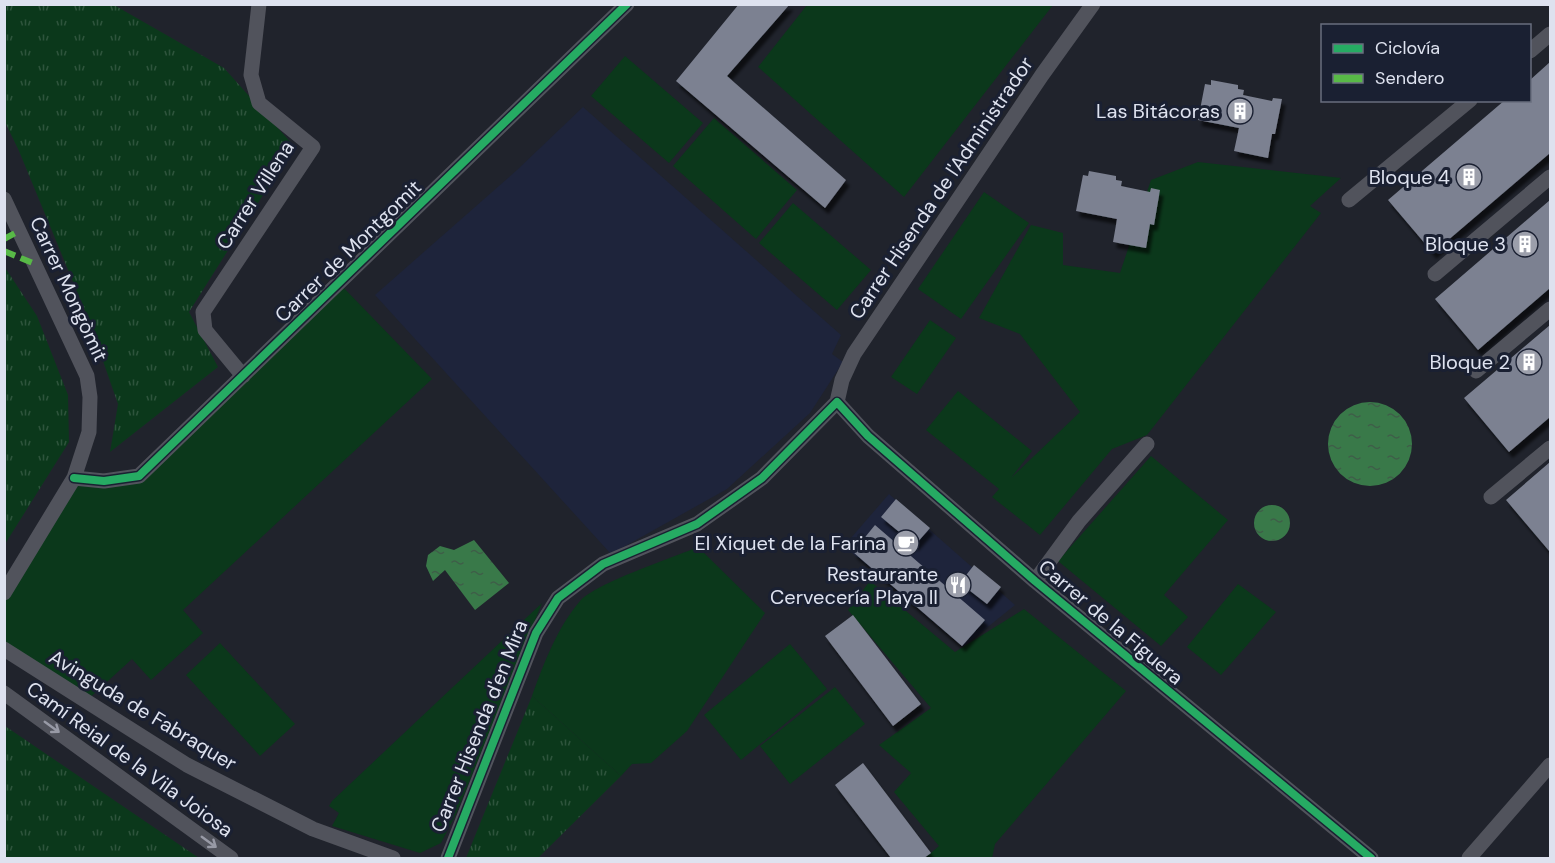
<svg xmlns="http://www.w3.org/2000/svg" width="1555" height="863" font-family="'DM Sans',sans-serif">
  <defs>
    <pattern id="grass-tufts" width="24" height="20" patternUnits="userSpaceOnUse" patternTransform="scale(1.5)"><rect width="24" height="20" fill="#0b381b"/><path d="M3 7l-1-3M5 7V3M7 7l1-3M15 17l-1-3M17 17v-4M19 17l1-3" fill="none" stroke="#2e543c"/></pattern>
    <pattern id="water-ripples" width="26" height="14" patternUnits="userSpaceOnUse" patternTransform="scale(1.5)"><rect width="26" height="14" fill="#397949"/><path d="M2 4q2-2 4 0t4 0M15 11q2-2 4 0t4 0" fill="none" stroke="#3e5e48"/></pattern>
    <filter id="shadow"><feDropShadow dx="3.5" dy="6" stdDeviation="1.5" flood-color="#0009"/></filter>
  </defs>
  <rect width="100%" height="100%" fill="#20232c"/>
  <path fill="#1e243b" d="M583 107 841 335 832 354 843 362 810 413 727 489 611 554 375 295 517 170Z
    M889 494 1015 605 963 647 844 546Z"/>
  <path fill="url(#grass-tufts)" d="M5 5H114L224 68 294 146 189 312 218 367 110 452 118 404 88 318 19 151 5 122Z
    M4 266 37 316 68 395 69 442 5 544Z
    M532 696 621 776 538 858H466Z
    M4 726H5L199 858H5Z"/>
  <path fill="#0b381b" d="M807 5V4L1053 5 904 197 758 67Z
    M625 56 703 123 669 163 591 96Z
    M714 118 797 190 756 239 673 166Z
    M1198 162 1341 178 1310 206 1321 213 1147 435 1112 449 1040 535 992 497 999 489 926 430 958 391 1032 451 1011 478 1080 412 1020 334 979 318 1031 225 1063 233V265L1120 273 1151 180Z
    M984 192 1029 223 961 319 918 289Z
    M793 203 871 270 837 310 759 243Z
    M339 283 432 379 183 610 203 633 151 680 132 659 86 701 5 649 4 593 74 478 139 476Z
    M930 320 956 338 917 394 891 377Z
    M1151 456 1228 520 1164 595 1188 617 1161 646 1058 561Z
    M698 547 765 613 687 731 651 763 632 764 621 776 532 696C544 663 557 628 580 601 596 583 672 558 698 547Z
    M870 581 955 652 1024 609 1126 691 995 844 992 858H925L939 846 894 792 911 773 879 745 931 708 848 610Z
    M1238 584 1276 612 1221 675 1187 647Z
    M542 603 456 814 441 843 420 853 332 826 339 813 329 806 332 801Z
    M220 643 295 724 260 756 186 675Z
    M790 644 827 689 741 760 704 715Z
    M835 687 865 724 790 784 760 746Z"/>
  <path fill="url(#water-ripples)" d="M1328 444a42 42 0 1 1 84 0a42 42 0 1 1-84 0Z
    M1254 523a18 18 0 1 1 36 0a18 18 0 1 1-36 0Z
    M474 540 509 583 475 610 445 570 433 581 426 566 428 555 440 546 454 550Z"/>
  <path fill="#7c8191" filter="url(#shadow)" d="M739 4H790L727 76 846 180 825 208 676 81Z
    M1550 62V153L1433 253 1388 200 1505 100H1530V80Z
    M1211 80 1238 85V89L1244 90 1243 95 1272 101 1273 98 1282 99 1275 134H1272L1268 158 1234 151 1239 128 1198 120 1205 84 1211 85Z
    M1089 171 1116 176V180L1122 181 1121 186 1150 192 1151 188 1160 190 1154 225 1150 224 1146 248 1113 242 1117 219 1076 211 1083 175 1088 176Z
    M1550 200V288L1478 350 1435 299Z
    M1550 325V417L1509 452 1464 398Z
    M1550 462V552L1506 500Z
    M896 499 930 528 915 545 881 517Z
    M875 525 985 620 962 646 853 552Z
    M974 565 1001 587 987 604 960 583Z
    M853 615 921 704 893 726 825 636Z
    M863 763 931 853 924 858H891L835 785Z"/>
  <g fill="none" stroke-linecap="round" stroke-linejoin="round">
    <path stroke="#51535c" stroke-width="15" d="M1530 51 1550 34
      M4 199 87 376 90 397 89 432 74 478 4 593
      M1349 200 1470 100
      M1435 274 1550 177
      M1476 371 1550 309
      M243 376 205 330 203 312 313 147 259 103 251 75 259 4
      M837 402 868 436 1035 581 1371 858
      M837 402 842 380 854 354 1042 75 1093 4
      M74 478 104 481 139 476 627 4
      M1491 497 1550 448
      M1035 581 1079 521 1147 444
      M4 649 187 765 313 829 393 858
      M4 693 231 858
      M448 858 536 633 558 598 603 564 697 524 762 478 837 402
      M1469 858 1550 765"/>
    <path stroke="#58b947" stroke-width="6" stroke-dasharray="12 6" stroke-linecap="butt" d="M4 239 19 231
      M4 251 35 264"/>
    <defs>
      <path id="cycleway" d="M74 478 104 481 139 476 627 4
        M448 858 536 633 558 598 603 564 697 524 762 478 837 402 868 436 1035 581 1371 858"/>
    </defs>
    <use href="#cycleway" stroke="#1a2032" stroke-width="11"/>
    <use href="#cycleway" stroke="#26ab63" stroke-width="8"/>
  </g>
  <defs><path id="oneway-shaft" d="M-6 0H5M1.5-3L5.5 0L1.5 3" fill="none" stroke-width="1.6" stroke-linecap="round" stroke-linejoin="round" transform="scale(1.5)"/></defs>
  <g stroke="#989aa6">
    <use href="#oneway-shaft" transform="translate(52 727) rotate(36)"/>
    <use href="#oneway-shaft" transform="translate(209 842) rotate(36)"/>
  </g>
  <defs>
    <symbol id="building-disc" viewBox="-11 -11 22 22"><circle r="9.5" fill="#9c9fab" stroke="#1a2032"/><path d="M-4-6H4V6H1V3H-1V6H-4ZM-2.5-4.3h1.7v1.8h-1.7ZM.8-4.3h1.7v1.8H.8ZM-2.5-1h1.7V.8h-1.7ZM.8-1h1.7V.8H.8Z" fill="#fff"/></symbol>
    <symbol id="cafe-disc" viewBox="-11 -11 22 22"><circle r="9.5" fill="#9c9fab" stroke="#1a2032"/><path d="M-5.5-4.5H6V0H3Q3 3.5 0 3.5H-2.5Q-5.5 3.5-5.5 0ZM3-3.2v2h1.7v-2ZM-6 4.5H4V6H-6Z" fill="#fff"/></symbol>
    <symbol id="restaurant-disc" viewBox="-11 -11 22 22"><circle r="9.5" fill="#9c9fab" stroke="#1a2032"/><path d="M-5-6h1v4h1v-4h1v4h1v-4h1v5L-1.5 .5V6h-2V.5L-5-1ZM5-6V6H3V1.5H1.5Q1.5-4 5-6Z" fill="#fff"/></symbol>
  </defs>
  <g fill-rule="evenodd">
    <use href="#building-disc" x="1225" y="96" width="30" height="30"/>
    <use href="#building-disc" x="1454" y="162" width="30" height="30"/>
    <use href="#building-disc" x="1510" y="229" width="30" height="30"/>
    <use href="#building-disc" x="1514" y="347" width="30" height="30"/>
    <use href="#cafe-disc" x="891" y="528" width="30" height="30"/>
    <use href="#restaurant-disc" x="943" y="570" width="30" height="30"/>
  </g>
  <g text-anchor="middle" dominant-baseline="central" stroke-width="6" stroke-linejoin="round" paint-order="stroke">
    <g font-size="20" fill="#dee2ef" stroke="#1a2032" text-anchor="end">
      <text x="1220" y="111">Las Bitácoras</text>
      <text x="1450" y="177">Bloque 4</text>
      <text x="1506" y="244">Bloque 3</text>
      <text x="1510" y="362">Bloque 2</text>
      <text x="886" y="543">El Xiquet de la Farina</text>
      <text x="938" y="574">Restaurante<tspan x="938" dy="23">Cervecería Playa II</tspan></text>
    </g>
    <g font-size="20" fill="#dee2ef" stroke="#1a2032">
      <text transform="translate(941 188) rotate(-56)">Carrer Hisenda de l'Administrador</text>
      <text transform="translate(255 195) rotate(-57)">Carrer Villena</text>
      <text transform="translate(348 251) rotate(-44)">Carrer de Montgomit</text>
      <text transform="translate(69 289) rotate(65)">Carrer Mongòmit</text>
      <text transform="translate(1111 622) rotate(40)">Carrer de la Figuera</text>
      <text transform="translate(143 710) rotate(31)">Avinguda de Fabraquer</text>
      <text transform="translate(479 726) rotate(-68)">Carrer Hisenda d'en Mira</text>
      <text transform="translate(130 759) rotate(36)">Camí Reial de la Vila Joiosa</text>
    </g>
  </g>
  <rect width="1555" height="863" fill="none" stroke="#dee2ef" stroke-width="12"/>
  <rect x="1321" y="24" width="210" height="78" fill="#1a2032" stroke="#686e7e" stroke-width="1.5"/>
  <rect x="1333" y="44" width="30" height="9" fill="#26ab63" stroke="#686e7e" stroke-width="1.5"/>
  <text x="1375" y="54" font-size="18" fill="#dee2ef">Ciclovía</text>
  <rect x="1333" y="74" width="30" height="9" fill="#58b947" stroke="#686e7e" stroke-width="1.5"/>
  <text x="1375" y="84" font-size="18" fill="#dee2ef">Sendero</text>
</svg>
